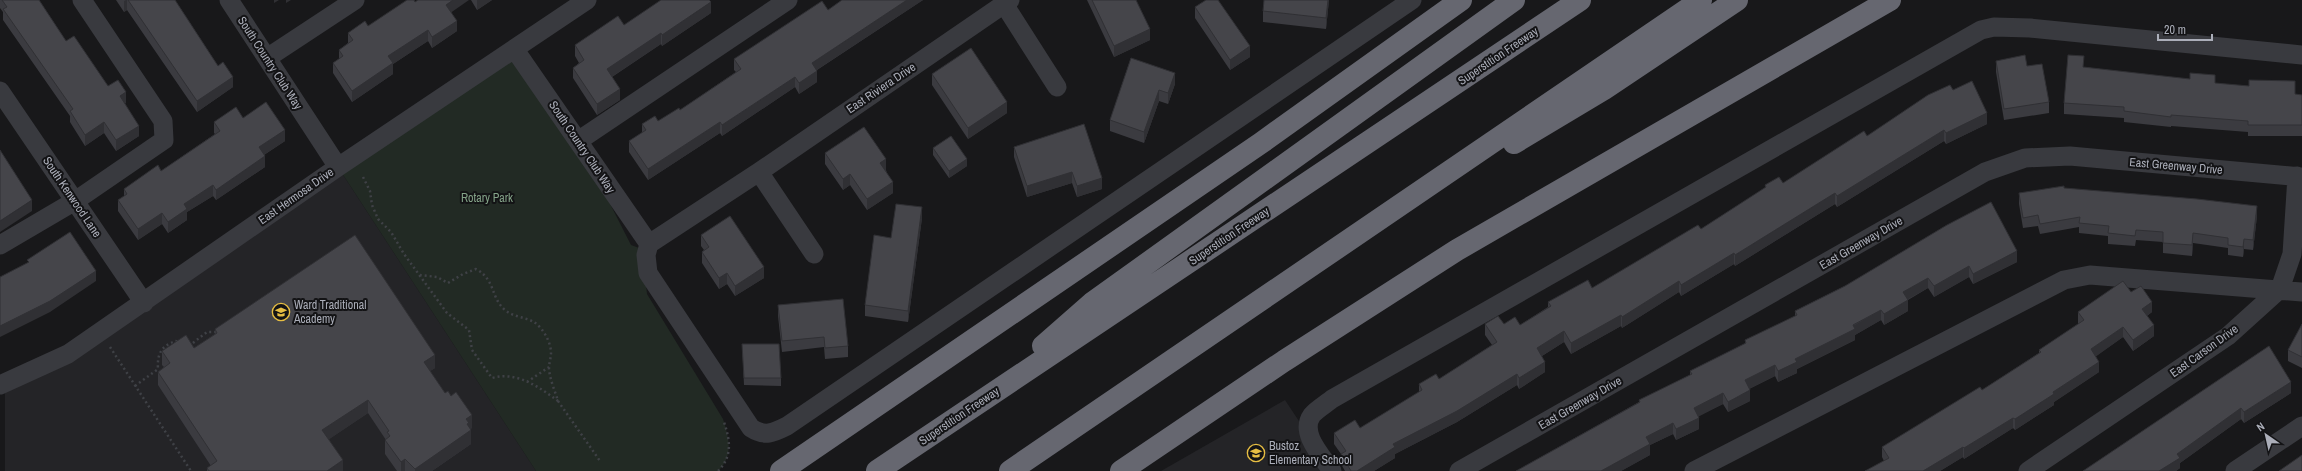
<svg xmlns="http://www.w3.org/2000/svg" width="2302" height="471" font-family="'Archivo Narrow',sans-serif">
  <rect width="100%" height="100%" fill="#18181a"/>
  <path fill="#242427" d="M338 167 536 471H5V384Z
    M1285 400 1332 471H1161Z"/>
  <path fill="#222a24" d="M515 50 578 141 631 245 650 252 644 267 647 294 723 419C729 438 734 456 718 471H536L338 167Z"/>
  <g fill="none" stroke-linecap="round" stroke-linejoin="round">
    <path stroke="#3f4146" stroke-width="2.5" stroke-dasharray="2 3" stroke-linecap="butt" d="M363 177 370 191 372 205 378 219 391 232 404 254 447 313 469 330 472 350 492 378C517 371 539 387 558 401 555 391 550 380 549 369 549 363 551 358 551 353 551 342 543 328 534 322 525 317 513 317 505 310 490 297 496 280 476 269L463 274 448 283 437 277 420 275
      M189 346 207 332H218
      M110 347 191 471
      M527 382 549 367
      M135 386 158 369C157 354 161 346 176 341L180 343
      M558 401 600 461
      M718 471C733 456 730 440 724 422"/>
    <path stroke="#393a3f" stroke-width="19" d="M229 0 338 167
      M1004 4 1057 87
      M515 50 649 244
      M267 58 355 0
      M0 91 144 303
      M578 141 788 0
      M759 172 814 254
      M649 244 646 255 648 273 751 428C765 437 773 433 787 426L1412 0
      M649 244 759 172 1010 0
      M0 245 75 201 164 140 163 121 82 0
      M0 385 68 354 338 167 587 0
      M1332 471C1322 456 1299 433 1312 415 1317 409 1326 404 1332 399L1981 30 1994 27 2030 28 2302 55
      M1459 471 1985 172 2025 158 2070 156 2302 177
      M1694 471 2064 280 2090 275 2302 292
      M2028 471 2228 336 2280 289 2292 254 2297 176
      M2235 471 2302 426"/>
    <path stroke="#666770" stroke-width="22" d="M1514 143 1604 89 1737 0
      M1043 346 1092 303 1514 0
      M781 471 1261 143 1461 0
      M877 471 1580 0
      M1010 471 1701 0
      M1121 471 1284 361 1457 250 1890 0"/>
  </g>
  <path fill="#3b3b40" d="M0 0H39L66 41 108 86 126 103H125L139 136 116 151 104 133 85 146 70 122V116L3 20V12L0 8Z
    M116 0H175L218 66 233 87 197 112 127 10 124 12Z
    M471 0H492L477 10Z
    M842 0H923L817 70V82L799 94 795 87 722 136 720 133 648 180 629 152V141L642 133V124L658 121 680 110 736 72 734 70V59L828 10Z
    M1087 0H1136L1150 40 1114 57Z
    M1329 0 1326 29 1263 22V11Z
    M415 2 451 12 457 31 432 48 428 41 393 64V74L352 102 333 73V63L339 59V50L348 43V33L368 26Z
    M1195 7 1250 57 1230 70 1195 18Z
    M711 13 662 46 661 44 612 77 620 100 597 115 573 78V68L579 63 575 56V45L624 25Z
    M1131 58 1175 84 1168 104 1159 101 1144 143 1110 131V120Z
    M1996 61 2027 66 2049 102V113L2004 120 1996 72Z
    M2084 67 2215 83 2302 95V136H2248V132L2171 126V127L2124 122V118L2064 114V103Z
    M932 74 1007 113 968 139 932 85Z
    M1953 90 1987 124 1946 144 1944 141 1837 207 1835 204 1735 266 1734 264 1681 296 1679 292 1622 328 1621 326 1571 354 1564 342 1542 356 1545 372 1519 389 1517 385 1457 422 1395 454V458L1374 471H1345L1341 464V454L1334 444V433L1360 428 1419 392V384L1439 379 1492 345 1485 335V324L1520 325 1548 307V302L1592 288 1701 229 1765 188V185L1783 183 1867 136Z
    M243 118 285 141 264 155 265 167 216 200 213 196 187 212V220L168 233 162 224 138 240 118 211V200L124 197V189L161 171 215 134 214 133V122Z
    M1014 147 1102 178V189L1077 197 1072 183 1027 197 1014 157Z
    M933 148 967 166 949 178 933 155Z
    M825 153 886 170 893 193 867 210 850 185 843 190 825 164Z
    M2064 188 2257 216 2253 250 2244 249 2243 257 2228 255V248L2193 243 2192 256 2163 253V242L2136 240 2135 246 2108 244V236L2079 233V227L2040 234 2038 226 2023 228 2019 204V193Z
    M922 218 908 322 865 316V305L891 238Z
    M1947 225 2017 262 1973 284 1969 277 1934 297 1928 288 1908 300V311L1884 325 1881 320 1855 335V340L1797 369V373L1778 382 1775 376 1749 389 1750 401 1728 412 1723 404 1698 416 1699 429 1676 440 1673 434 1650 445V455L1621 471H1516L1639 402V400L1690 375V371L1745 344V340L1795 316V311L1845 286Z
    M701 235 764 278 735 296 727 284 719 289 702 263V252L704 250 701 246Z
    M2131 292 2152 312 2147 316 2154 336 2133 351 2123 337 2096 356 2099 372 2054 402V405L2015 430 2013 428 1964 459 1963 457 1940 471H1865L1884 461 1882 457V447L1982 390 2039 353V350L2079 324 2078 323V312Z
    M778 305 848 346V357L825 359 824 347 782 352 778 316Z
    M2302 324V368L2288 361V350Z
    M215 329 435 368 430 371 445 393 472 428 470 429 471 444 432 471H397L385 454V440H386L368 413 329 439 343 471H207V468L211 466 158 385V372L164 367 162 365V351L194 348 215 334Z
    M742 344 781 378V386L744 385Z
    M2269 346 2291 393 2244 423 2241 419 2180 463V468L2176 471H2083Z"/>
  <path fill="#303034" d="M126 0H127V10L124 12V1Z
    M274 0H279L274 3Z
    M286 0H291L286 3Z
    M453 0H469L446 16V5Z
    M477 0H492L477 10Z
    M907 0H923L812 73V63Z
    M1328 0H1329L1326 29V18Z
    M711 2V13L662 46V35Z
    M457 21V31L432 48V37Z
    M1150 29V40L1114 57V46Z
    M428 30V41L393 64V74L352 102V91L388 56Z
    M661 33V44L607 80V69Z
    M1250 46V57L1230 70V60Z
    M817 71V82L799 94V83Z
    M1175 73V84L1168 104V93Z
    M233 77V87L197 112V101Z
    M795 77V87L722 136V125Z
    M620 89V100L597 115V104Z
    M1159 90V101L1144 143V132Z
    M126 92V103L120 106V96Z
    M1007 102V113L968 139V128Z
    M1987 113V124L1946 144V133Z
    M104 122V133L85 146V135Z
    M720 122V133L648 180V169Z
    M139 126V136L116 151V140Z
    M285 130V141L259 158V147Z
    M1944 130V141L1837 207V196Z
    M265 156V167L216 200V190Z
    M886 159V170L880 174V163Z
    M967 159V166L949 178V171Z
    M1072 172V183L1027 197V186Z
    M850 174V185L843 190V179Z
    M1102 178V189L1077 197V186Z
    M893 182V193L867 210V199Z
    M213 185V196L187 212V220L168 233V222L184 204Z
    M1835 193V204L1735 266V255Z
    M32 200V211L0 232V221Z
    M2257 206V216L2253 250V240Z
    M922 207V218L908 322V311Z
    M162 213V224L138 240V229Z
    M2193 233V243L2192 256V245Z
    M2244 239V249L2243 257V247Z
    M2017 251V262L1973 284V274Z
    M1734 253V264L1681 296V285Z
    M1969 266V277L1934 297V286Z
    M764 267V278L735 296V286Z
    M96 271V281L50 312 0 337V326Z
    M727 273V284L719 289V278Z
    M1928 278V288L1903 302V292Z
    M1679 281V292L1622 328V317Z
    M1908 300V311L1884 325V314Z
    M2152 302V312L2142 319V309Z
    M1881 310V320L1855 335V340L1797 369V373L1778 382V371L1795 359Z
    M1621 315V326L1571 354V343Z
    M2154 325V336L2133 351V340Z
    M2123 327V337L2091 360V349Z
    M1564 331V342L1537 359V348Z
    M435 355V368L424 375V362Z
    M1545 362V372L1519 389V378Z
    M2099 362V372L2054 402V405L2015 430V419L2053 392Z
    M1775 365V376L1745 391V380Z
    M1517 374V385L1457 422 1395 454V458L1374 471H1357L1393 444Z
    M2291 382V393L2244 423V412Z
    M1750 390V401L1728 412V402Z
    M1723 393V404L1694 419V408Z
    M368 400V413L322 444V430Z
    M2241 408V419L2180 463V468L2176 471H2159L2177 454Z
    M472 415V428L469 430H471V444L432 471H415V469L466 419Z
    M1699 418V429L1676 440V429Z
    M2013 418V428L1964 459V448Z
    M1673 423V434L1650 445V455L1621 471H1601L1646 437Z
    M1963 447V457L1940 471H1923Z
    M405 459V471H401V462Z
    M343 460V471H327Z"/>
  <path fill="#45454a" stroke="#303034" d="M2 0H39L66 41 74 36 108 86 118 80 126 92 120 96 139 126 116 140 104 122 85 135 70 111 73 109 3 9 7 7Z
    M128 0H175L218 66 223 62 233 77 197 101Z
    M407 0H414L415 2 418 0H453L446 5 457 21 432 37 428 30 388 56 393 63 352 91 333 63 343 56 339 50 353 40 348 33 365 21 368 26Z
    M661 0H709L711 2 662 35 661 33 607 69 620 89 597 104 573 68 584 60 575 45 618 16 624 25Z
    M842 0H907L812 63 817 71 799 83 795 77 722 125 720 122 648 169 629 141 646 130 642 124 655 116 658 121 679 108 680 110 741 69 734 59 822 1 828 10Z
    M1092 0H1136L1150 29 1114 46Z
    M1206 0H1218L1250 46 1230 60 1195 7Z
    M1264 0H1328L1326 18 1263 11Z
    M971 48 1007 102 968 128 932 74Z
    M2025 55 2027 66 2042 64 2049 102 2004 109 1996 61Z
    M2068 55 2084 56 2083 67 2190 79V73L2215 75V83L2249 86V80L2295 81V94L2302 95V125H2248V121L2171 115V117L2124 111V107L2064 103Z
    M1131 58 1175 73 1168 93 1159 90 1144 132 1110 120Z
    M1972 81 1987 113 1946 133 1944 130 1837 196 1835 193 1735 255 1734 253 1681 285 1679 281 1622 317 1621 315 1571 343 1564 331 1537 348 1545 362 1519 378 1517 374 1457 411 1393 444 1395 447 1357 471H1351L1341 454 1346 451 1334 433 1355 420 1360 428 1422 390 1419 384 1436 374 1439 379 1497 342 1485 324 1498 316 1504 324 1515 317 1520 325 1551 306 1548 302 1588 280 1592 288 1698 225 1701 229 1766 187 1765 185 1779 177 1783 183 1864 131 1867 136 1928 95 1950 85 1953 90Z
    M266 102 285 130 259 147 265 156 216 190 213 185 184 204 187 209 168 222 162 213 138 229 118 200 127 194 124 189 158 165 161 171 220 131 214 122 236 107 243 118Z
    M1084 124 1102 178 1077 186 1072 172 1027 186 1014 147Z
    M864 127 886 159 880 163 893 182 867 199 850 174 843 179 825 153Z
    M951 136 967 159 949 171 933 148Z
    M0 150 32 200 0 221Z
    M2064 186V188L2197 199 2257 206 2253 240 2244 239 2243 247 2228 245V238L2193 233 2192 245 2163 243V232L2136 230 2135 236 2108 233 2109 226 2079 223 2080 217 2040 224 2038 215 2023 218 2019 193Z
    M1991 202 2017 251 1973 274 1969 266 1934 286 1928 278 1903 292 1908 300 1884 314 1881 310 1853 325 1855 329 1795 359 1797 362 1778 371 1775 365 1745 380 1750 390 1728 402 1723 393 1694 408 1699 418 1676 429 1673 423 1646 437 1650 444 1601 471H1516L1640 402 1639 400 1692 374 1690 371 1746 343 1745 340 1797 315 1795 311 1845 286 1947 225Z
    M896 204 922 207 908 311 865 305 874 235 891 238Z
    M730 216 764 267 735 286 727 273 719 278 702 252 709 247 701 235Z
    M70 232 96 271 50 301 0 326V277L29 262 27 260Z
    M355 235 435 355 424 362 445 393 448 391 451 396 456 392 472 415 466 419 469 423 467 424 471 430 415 469 405 459 401 462 385 440 390 436 387 432 389 431 368 400 322 430 343 460 327 471H209L207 468 217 461 158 372 170 363 162 351 186 335 194 348 217 333 215 329Z
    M2123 281 2131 292 2141 286 2152 302 2142 309 2154 325 2133 340 2123 327 2091 349 2099 362 2053 392 2054 394 2015 419 2013 418 1964 448 1963 447 1923 471H1865L1889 458 1882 447 1980 387 1982 390 2041 352 2039 350 2084 320 2078 312Z
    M843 299 848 346 825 348 824 337 782 341 778 305Z
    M2302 324V357L2288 350Z
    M742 344H779L781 378H744Z
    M2269 346 2291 382 2244 412 2241 408 2177 454 2180 458 2159 471H2083Z
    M2302 455V471H2279Z"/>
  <defs>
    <symbol id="school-ring" viewBox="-11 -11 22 22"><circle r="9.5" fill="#131315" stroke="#e7be43" stroke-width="1.5"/><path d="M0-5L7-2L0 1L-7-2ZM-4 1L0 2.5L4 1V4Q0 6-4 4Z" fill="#e7be43"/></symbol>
  </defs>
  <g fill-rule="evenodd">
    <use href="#school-ring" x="271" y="302" width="20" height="20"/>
    <use href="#school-ring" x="1246" y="443" width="20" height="20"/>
  </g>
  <g text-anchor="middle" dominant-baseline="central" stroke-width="4" stroke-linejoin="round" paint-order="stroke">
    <g font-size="12" fill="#abaeb9" stroke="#131315">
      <text transform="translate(1498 56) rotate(-34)">Superstition Freeway</text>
      <text transform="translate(270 63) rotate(57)">South Country Club Way</text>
      <text transform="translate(881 88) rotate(-34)">East Riviera Drive</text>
      <text transform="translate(582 147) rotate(56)">South Country Club Way</text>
      <text transform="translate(2176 166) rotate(5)">East Greenway Drive</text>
      <text transform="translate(296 196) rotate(-35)">East Hermosa Drive</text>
      <text transform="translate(72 197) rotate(56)">South Kenwood Lane</text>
      <text transform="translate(1229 236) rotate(-34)">Superstition Freeway</text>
      <text transform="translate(1861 243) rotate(-30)">East Greenway Drive</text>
      <text transform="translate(2204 351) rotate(-36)">East Carson Drive</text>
      <text transform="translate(1580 403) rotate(-30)">East Greenway Drive</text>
      <text transform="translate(959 416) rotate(-34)">Superstition Freeway</text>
    </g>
    <g font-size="12" fill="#84a388" stroke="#131315">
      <text x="487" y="198">Rotary Park</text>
    </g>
    <g font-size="12" fill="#abaeb9" stroke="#131315" text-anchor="start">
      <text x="294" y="305">Ward Traditional<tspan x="294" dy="14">Academy</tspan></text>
      <text x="1269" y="446">Bustoz<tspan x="1269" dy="14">Elementary School</tspan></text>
    </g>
  </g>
  <g transform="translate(2266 435) rotate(326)" stroke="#131315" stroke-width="3" paint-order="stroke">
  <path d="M0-3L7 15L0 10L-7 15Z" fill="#abaeb9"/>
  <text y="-6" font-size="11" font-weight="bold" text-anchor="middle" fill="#abaeb9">N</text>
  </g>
  <path d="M2158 34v6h54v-6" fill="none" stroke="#abaeb9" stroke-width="2"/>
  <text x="2164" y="34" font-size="12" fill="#abaeb9" stroke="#131315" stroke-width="3" paint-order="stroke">20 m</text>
</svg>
